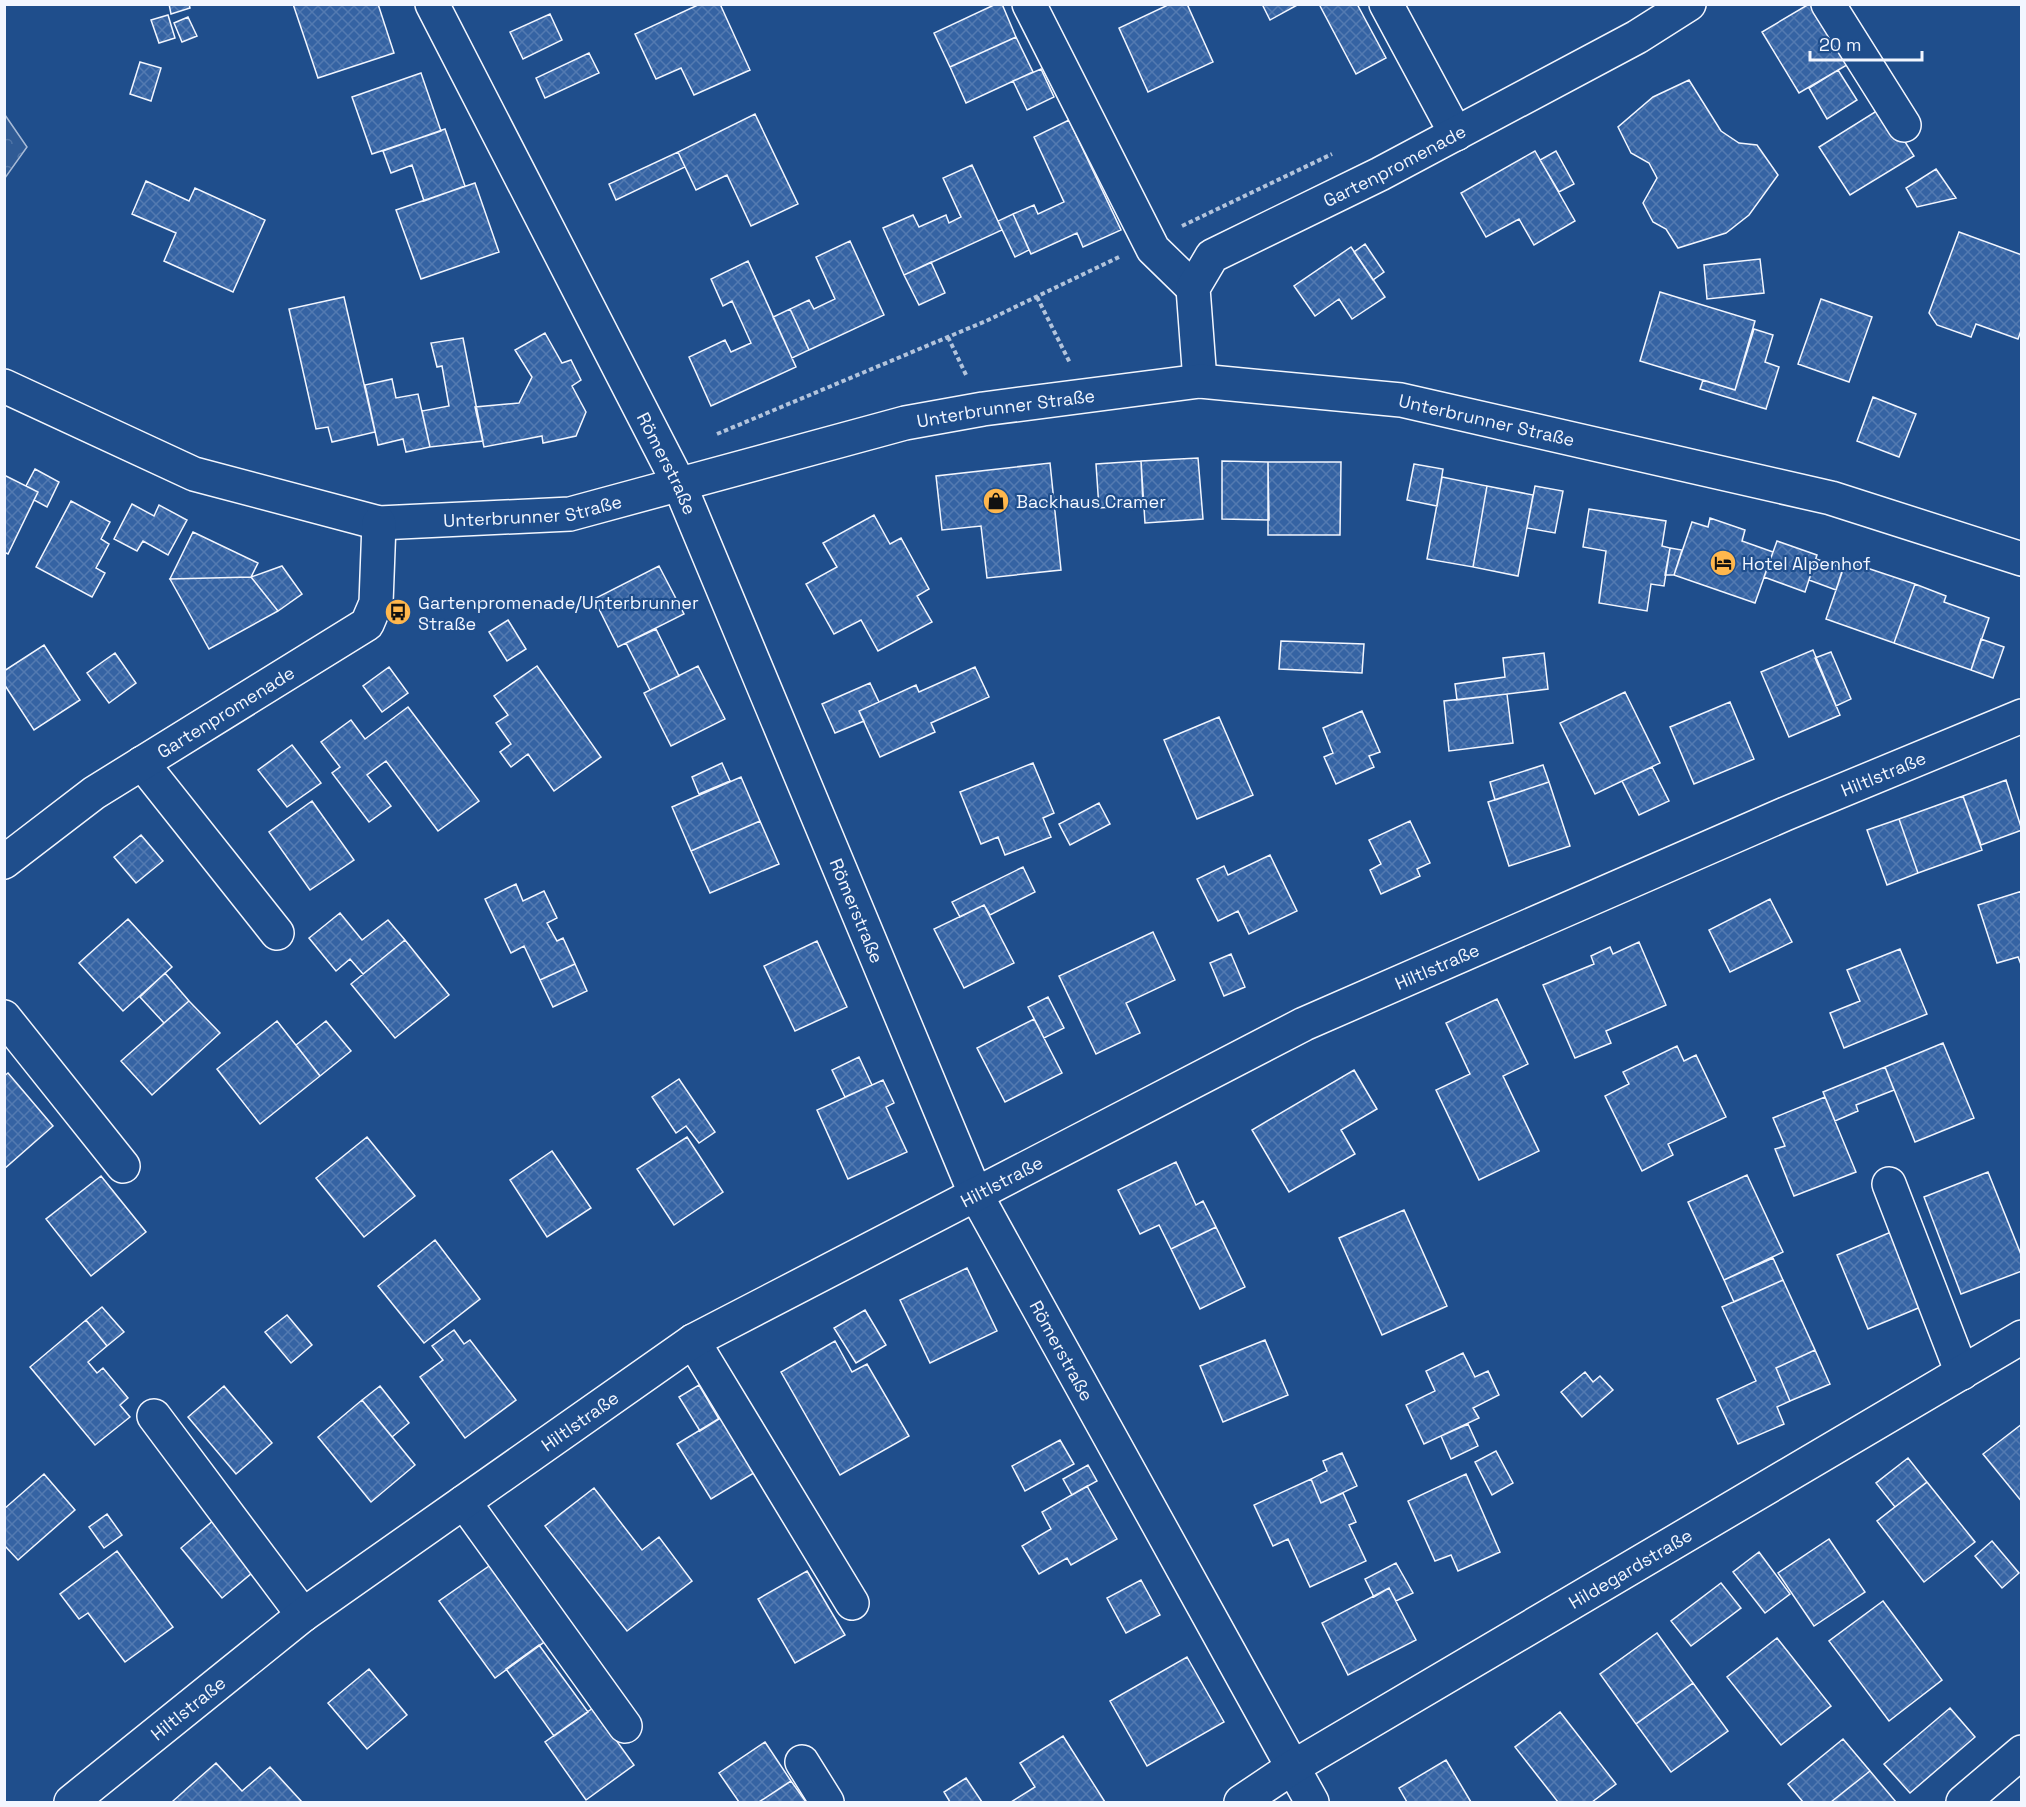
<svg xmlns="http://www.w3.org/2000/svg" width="2026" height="1807" font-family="'Space Grotesk',sans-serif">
  <defs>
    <pattern id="forest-crowns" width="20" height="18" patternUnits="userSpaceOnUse" patternTransform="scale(1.5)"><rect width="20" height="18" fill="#305b95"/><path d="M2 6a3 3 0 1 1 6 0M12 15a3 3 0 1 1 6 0" fill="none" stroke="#4e73a5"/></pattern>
    <pattern id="building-cross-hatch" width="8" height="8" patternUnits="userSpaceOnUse" patternTransform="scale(1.5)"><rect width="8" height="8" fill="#3563a3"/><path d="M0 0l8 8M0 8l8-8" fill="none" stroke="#537ab1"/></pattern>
  </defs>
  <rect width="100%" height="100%" fill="#1f4e8c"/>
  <path fill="url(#forest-crowns)" stroke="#a8bbd7" stroke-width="1.5" d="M5 115 27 147 5 178Z"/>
  <path fill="url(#building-cross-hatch)" stroke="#f2f6ff" stroke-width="1.5" d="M169 4H189L190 8 171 14Z
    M293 4H378L394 53 318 78Z
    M700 4H720L750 70 694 95 681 68 656 79 635 34Z
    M996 4H1002L1016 37 950 67 934 33Z
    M1170 4H1187L1213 62 1148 92 1119 28Z
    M1262 4H1299L1270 20Z
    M1319 4H1357L1386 58 1356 74Z
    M1809 4H1818L1852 62 1799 93 1762 32Z
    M550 14 562 40 523 59 510 32Z
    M168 15 175 38 159 43 151 20Z
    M188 17 197 36 182 42 174 23Z
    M1016 37 1033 72 966 103 950 67Z
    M589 53 599 73 545 98 536 78Z
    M140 62 161 68 151 101 130 94Z
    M1041 69 1054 97 1027 110 1013 81Z
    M1838 70 1857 100 1827 119 1809 88Z
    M421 73 441 131 372 154 352 97Z
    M1689 80 1721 131 1739 143 1757 145 1778 175 1749 215 1726 233 1678 248 1666 229 1653 222 1643 203 1657 178 1649 163 1631 153 1618 127 1653 97Z
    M1883 107 1914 156 1850 195 1819 147Z
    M755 114 798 204 751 226 727 175 696 190 678 152Z
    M1069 120 1121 230 1083 247 1077 233 1031 254 1013 214 1034 205 1038 214 1064 202 1034 137Z
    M445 129 465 186 424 201 412 165 391 173 383 151Z
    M1535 151 1575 221 1534 245 1519 219 1486 237 1461 193Z
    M1556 151 1574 184 1559 192 1540 160Z
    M678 152 685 167 616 200 609 184Z
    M972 165 1002 230 904 275 883 228 913 215 919 227 946 215 949 223 961 217 943 178Z
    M1936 169 1956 198 1917 207 1906 188Z
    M146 181 189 201 195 188 265 220 233 292 164 261 176 233 132 214Z
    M475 183 499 252 421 279 396 210Z
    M1013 214 1029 250 1015 257 998 221Z
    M1959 232 2022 255V328L2018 339 1976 324 1971 337 1937 325 1929 313Z
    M850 241 884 315 809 350 790 309 809 300 814 309 835 299 816 257Z
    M1365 244 1384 272 1373 280 1354 252Z
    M1351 247 1385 297 1352 319 1339 299 1315 316 1294 286Z
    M1760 259 1764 293 1707 299 1704 265Z
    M748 261 796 367 711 406 689 357 725 340 731 352 751 343 732 301 723 306 711 279Z
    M931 262 945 293 919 305 904 275Z
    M1660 292 1755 321 1735 390 1640 361Z
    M344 297 375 432 332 442 328 427 316 429 289 309Z
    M1821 299 1872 317 1849 382 1798 364Z
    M790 309 809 350 792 358 773 317Z
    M1754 329 1773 335 1765 362 1779 367 1766 409 1700 389 1703 380 1735 390Z
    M545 333 562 363 571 360 581 380 572 386 586 412 576 436 543 443 542 436 484 447 475 407 519 403 532 377 515 350Z
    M463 338 483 441 430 447 422 411 449 406 442 366 437 367 431 343Z
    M392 379 396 398 418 394 430 447 406 452 403 439 378 445 365 385Z
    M1873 397 1916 414 1899 457 1857 441Z
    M1198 458 1203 519 1145 523 1141 461Z
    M1141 461 1143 505 1099 508 1096 464Z
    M1222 461 1268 462 1269 520 1222 519Z
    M1268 462H1341L1340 535H1268Z
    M1050 463 1061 570 987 578 981 526 942 530 936 476Z
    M1414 464 1443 469 1437 506 1407 500Z
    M35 469 59 482 47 507 34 500 38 492 26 486Z
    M4 475 38 492 8 554 4 552Z
    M1442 477 1487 486 1473 567 1427 559Z
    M1487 486 1533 495 1518 576 1473 567Z
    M1535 486 1563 491 1555 533 1527 528Z
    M71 501 110 522 101 539 109 544 96 568 105 573 92 597 36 567Z
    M132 504 154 516 159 505 187 520 168 555 143 541 137 551 114 539Z
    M1589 509 1666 521 1662 546 1670 548 1664 586 1651 584 1647 611 1599 603 1606 551 1583 547Z
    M874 515 890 544 901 538 929 589 917 596 932 622 878 651 861 620 834 634 806 584 837 567 823 543Z
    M1710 518 1745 530 1742 541 1773 552 1755 603 1674 575 1692 522 1708 527Z
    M193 532 258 563 251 577 170 579Z
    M1777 541 1817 555 1805 592 1764 577Z
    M1670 548 1682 550 1674 575H1665Z
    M1816 559 1843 568 1836 590 1809 580Z
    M1846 561 1915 584 1894 643 1826 619Z
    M282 566 302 594 278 611 251 577Z
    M659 566 684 614 618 647 594 599Z
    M251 577 278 611 209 649 170 579Z
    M1915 584 1946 596 1944 602 1989 618 1971 670 1894 643Z
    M508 620 526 649 507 661 489 632Z
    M656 629 679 676 650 690 626 643Z
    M1981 639 2004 647 1993 678 1971 670Z
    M1281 641 1364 644 1362 673 1279 669Z
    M44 645 80 700 34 730 4 684V671Z
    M1813 650 1840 715 1789 737 1761 672Z
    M1831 652 1851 699 1836 706 1815 658Z
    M115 653 136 683 109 703 87 673Z
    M1544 653 1548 689 1457 700 1455 684 1505 677 1503 658Z
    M537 666 601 757 554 791 528 754 511 767 500 752 511 744 496 723 508 715 494 696Z
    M698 666 725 719 671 746 644 693Z
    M389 667 408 693 382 712 363 686Z
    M975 667 989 697 931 723 935 732 880 757 859 711 916 685 919 692Z
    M870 683 879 702 859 711 864 721 835 733 822 704Z
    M1625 692 1660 763 1595 794 1560 723Z
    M1507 694 1513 743 1449 751 1444 701Z
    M1730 702 1754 759 1694 784 1670 727Z
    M408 707 479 801 438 831 386 761 367 775 391 806 369 822 332 773 340 767 321 742 351 720 365 739Z
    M1362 711 1380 752 1369 756 1374 767 1336 784 1324 757 1333 753 1323 728Z
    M1219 717 1253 795 1197 819 1164 740Z
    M292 745 321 783 287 807 258 770Z
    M722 763 730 781 699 794 692 777Z
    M1033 763 1054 813 1043 818 1051 837 1005 855 998 837 981 844 960 792Z
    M1543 765 1549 782 1495 800 1490 782Z
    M1652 767 1669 801 1639 815 1622 781Z
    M741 777 760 821 691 851 672 807Z
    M2006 780 2022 830 1981 845 1963 796Z
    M1549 782 1570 846 1509 866 1488 802Z
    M1963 796 1982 850 1918 873 1899 819Z
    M312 801 354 860 310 890 269 832Z
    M1099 803 1110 824 1070 845 1059 824Z
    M1899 819 1918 873 1887 885 1867 830Z
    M760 821 779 864 710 893 691 851Z
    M1410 821 1430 863 1417 869 1420 876 1381 894 1370 870 1381 864 1369 840Z
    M141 835 163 861 136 883 114 857Z
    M1270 855 1297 911 1249 934 1238 911 1218 921 1197 879 1224 866 1228 875Z
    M1023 867 1035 892 990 915 984 905 960 917 952 902Z
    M516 884 523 901 544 891 557 918 547 923 557 941 563 938 575 964 540 980 524 946 511 953 485 899Z
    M2022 891V967L2018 957 1997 963 1978 905Z
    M1770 899 1792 942 1730 972 1709 930Z
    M984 905 1014 963 964 988 934 929Z
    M340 913 362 940 388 920 405 940 363 974 350 959 336 971 309 938Z
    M128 919 172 967 123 1011 79 963Z
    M1153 932 1175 980 1126 1003 1140 1033 1096 1054 1059 976Z
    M405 940 449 995 395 1038 351 984Z
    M817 941 847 1007 795 1031 764 966Z
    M1639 942 1666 1005 1606 1031 1611 1043 1575 1058 1543 985 1594 964 1591 956 1610 947 1613 954Z
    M1900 949 1927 1014 1844 1048 1830 1013 1860 1001 1847 970Z
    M1231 954 1245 987 1224 996 1210 963Z
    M575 964 587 991 553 1007 540 980Z
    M165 973 189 1001 164 1023 140 997Z
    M1048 997 1064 1028 1044 1038 1028 1007Z
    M1497 999 1528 1064 1503 1076 1539 1151 1479 1180 1436 1090 1470 1074 1446 1023Z
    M189 1001 220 1033 152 1095 121 1061Z
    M1034 1019 1062 1073 1005 1102 977 1048Z
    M277 1021 320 1076 260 1124 217 1069Z
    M326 1021 351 1051 320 1076 296 1045Z
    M1943 1043 1974 1118 1915 1142 1885 1067Z
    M1677 1046 1684 1061 1696 1055 1726 1117 1668 1144 1673 1155 1642 1171 1605 1096 1629 1084 1623 1072Z
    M859 1057 872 1085 845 1097 832 1070Z
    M1885 1067 1894 1090 1856 1105 1858 1111 1835 1121 1823 1092Z
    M1354 1070 1377 1109 1341 1130 1355 1154 1289 1192 1252 1130Z
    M8 1073 53 1126 4 1169V1076Z
    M679 1079 715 1132 699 1143 686 1126 676 1133 652 1097Z
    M883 1080 894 1103 886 1107 907 1152 848 1179 817 1110Z
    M1825 1097 1856 1172 1794 1196 1775 1149 1785 1146 1773 1118Z
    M367 1137 415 1196 364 1237 316 1178Z
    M687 1137 723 1192 674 1225 637 1169Z
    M552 1151 591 1208 547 1237 510 1180Z
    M1176 1162 1196 1205 1203 1201 1216 1227 1171 1249 1159 1225 1140 1234 1118 1190Z
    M1988 1172 2022 1257V1271L1961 1294 1924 1197Z
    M1747 1175 1783 1252 1724 1280 1688 1202Z
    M101 1176 146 1232 91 1276 46 1219Z
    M1404 1210 1447 1306 1382 1335 1339 1238Z
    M1216 1227 1245 1287 1200 1309 1171 1249Z
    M1891 1232 1923 1306 1868 1329 1837 1255Z
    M435 1240 480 1299 424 1343 378 1286Z
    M1773 1258 1783 1280 1734 1302 1724 1280Z
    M967 1268 997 1331 930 1363 900 1300Z
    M1783 1280 1815 1350 1776 1368 1790 1401 1777 1407 1784 1424 1738 1444 1717 1399 1756 1381 1722 1307Z
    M102 1307 124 1332 107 1346 86 1320Z
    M865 1310 886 1345 856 1363 834 1328Z
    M287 1315 312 1345 291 1363 265 1332Z
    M86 1320 107 1346 88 1362 97 1373 103 1368 128 1398 120 1405 130 1417 95 1445 30 1367Z
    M454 1330 464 1344 470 1340 516 1400 465 1438 420 1377 443 1360 432 1346Z
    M1265 1340 1288 1395 1223 1422 1200 1366Z
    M835 1341 852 1372 867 1364 909 1436 840 1475 781 1372Z
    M1815 1350 1830 1384 1790 1401 1776 1368Z
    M1463 1353 1475 1377 1488 1371 1499 1395 1473 1408 1479 1418 1424 1444 1406 1405 1435 1391 1426 1371Z
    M1585 1372 1593 1382 1600 1376 1613 1390 1582 1417 1561 1392Z
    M699 1385 719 1419 700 1431 679 1397Z
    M224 1386 272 1443 236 1474 188 1417Z
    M380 1386 409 1423 392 1437 362 1400Z
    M362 1400 415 1465 371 1502 318 1437Z
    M728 1413 762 1468 711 1499 677 1444Z
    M1468 1424 1478 1446 1451 1459 1441 1436Z
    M2022 1424V1502L1983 1454Z
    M1060 1440 1074 1464 1025 1491 1012 1466Z
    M1496 1451 1513 1483 1492 1495 1475 1462Z
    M1342 1453 1357 1486 1321 1503 1311 1479 1327 1471 1323 1461Z
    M1908 1458 1927 1482 1895 1507 1876 1483Z
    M1088 1465 1097 1481 1072 1495 1063 1479Z
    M44 1474 75 1510 18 1560 4 1545V1509Z
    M1466 1474 1500 1552 1458 1571 1451 1555 1435 1561 1408 1501Z
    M1311 1479 1321 1503 1343 1493 1356 1522 1349 1525 1366 1561 1310 1587 1288 1539 1273 1546 1254 1505Z
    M1927 1482 1975 1542 1924 1582 1877 1521Z
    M1087 1486 1117 1539 1071 1565 1067 1558 1039 1574 1022 1546 1051 1529 1042 1512Z
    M594 1488 642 1550 659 1537 692 1581 627 1631 545 1526Z
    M107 1514 122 1535 104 1548 89 1527Z
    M215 1519 257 1569 222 1598 181 1548Z
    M1829 1539 1865 1592 1814 1626 1778 1573Z
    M1992 1541 2019 1573 2002 1588 1975 1556Z
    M117 1551 173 1627 125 1662 88 1613 79 1619 60 1594Z
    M1759 1552 1790 1594 1765 1613 1733 1572Z
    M1396 1563 1413 1593 1396 1601 1389 1588 1374 1597 1365 1579Z
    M492 1564 547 1640 495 1678 439 1601Z
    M807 1571 845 1635 795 1663 758 1599Z
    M1141 1580 1160 1615 1126 1633 1107 1598Z
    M1721 1583 1741 1608 1691 1646 1671 1621Z
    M1389 1588 1416 1640 1348 1675 1322 1623Z
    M1883 1601 1942 1680 1889 1721 1829 1641Z
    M1657 1633 1693 1683 1636 1724 1600 1674Z
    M1777 1638 1831 1706 1781 1745 1727 1677Z
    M539 1645 588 1712 554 1736 506 1669Z
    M1187 1657 1224 1722 1147 1766 1110 1701Z
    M369 1669 407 1715 367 1749 328 1703Z
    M1693 1683 1728 1731 1671 1772 1636 1724Z
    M593 1708 634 1765 586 1800 545 1742Z
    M1950 1708 1975 1737 1910 1793 1884 1764Z
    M1560 1712 1616 1784 1592 1802H1558L1515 1747Z
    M1063 1736 1105 1802H1011L1035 1787 1020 1763Z
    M1843 1739 1870 1771 1831 1802H1803L1788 1784Z
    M765 1742 791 1781 759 1802H739L719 1773Z
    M1446 1760 1471 1802H1407L1399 1788Z
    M216 1763 242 1791 270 1767 302 1802H175L173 1801Z
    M1870 1771 1896 1802H1831Z
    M966 1778 982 1802H950L944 1792Z
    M791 1781 806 1802H759Z"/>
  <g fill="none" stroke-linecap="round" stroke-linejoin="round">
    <defs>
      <g id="minor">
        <path id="s1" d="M432 4 680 486 975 1193 1312 1802"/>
        <path d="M1029 4 1153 249 1193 288"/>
        <path d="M1386 4 1456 134"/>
        <path d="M1828 4 1904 125"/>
        <path id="s2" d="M1200 381 1193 288 1212 256 1380 174 1637 37 1689 4"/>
        <path id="s3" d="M4 386 194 474 379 523 570 514 905 423 983 409 1200 381 1401 400 1831 498 2022 559"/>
        <path d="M142 763 277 933"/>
        <path id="s4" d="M4 862 94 793 367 624 376 603 379 523"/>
        <path d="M4 1017 123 1166"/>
        <path d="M1889 1184 1962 1373"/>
        <path d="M693 1341 852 1603"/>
        <path d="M154 1416 303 1615"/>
        <path d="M464 1502 625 1726"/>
        <path d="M802 1762 827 1802"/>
        <path id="s5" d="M71 1802 303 1615 693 1341 1304 1024 1785 814 2022 716"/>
        <path id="s6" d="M1241 1802 1293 1767 2022 1337"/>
        <path d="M1963 1802 2022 1752"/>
      </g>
    </defs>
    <use href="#minor" stroke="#f2f6ff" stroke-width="36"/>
    <path stroke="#b3c4dc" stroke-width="4" stroke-dasharray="4.5 3" stroke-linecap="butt" d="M1182 226 1332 154
      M1037 297 1070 363
      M948 337 967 377
      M717 434 986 321 1119 257"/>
    <use href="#minor" stroke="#1f4e8c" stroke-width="33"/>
  </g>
  <defs>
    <symbol id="shop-disc" viewBox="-11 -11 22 22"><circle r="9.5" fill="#ffb74d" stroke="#1f4e8c"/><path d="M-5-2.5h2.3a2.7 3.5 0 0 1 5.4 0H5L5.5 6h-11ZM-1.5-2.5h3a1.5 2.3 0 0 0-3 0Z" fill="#111"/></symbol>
    <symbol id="hotel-disc" viewBox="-11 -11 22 22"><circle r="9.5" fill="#ffb74d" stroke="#1f4e8c"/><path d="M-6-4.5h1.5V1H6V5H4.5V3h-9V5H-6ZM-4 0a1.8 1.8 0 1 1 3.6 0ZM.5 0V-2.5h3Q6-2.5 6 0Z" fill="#111"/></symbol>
    <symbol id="bus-disc" viewBox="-11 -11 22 22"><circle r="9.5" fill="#ffb74d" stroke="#1f4e8c"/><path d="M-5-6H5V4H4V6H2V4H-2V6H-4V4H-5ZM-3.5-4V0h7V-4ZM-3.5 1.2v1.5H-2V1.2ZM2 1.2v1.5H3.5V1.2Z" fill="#111"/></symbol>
  </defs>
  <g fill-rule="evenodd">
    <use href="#shop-disc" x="981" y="486" width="30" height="30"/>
    <use href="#hotel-disc" x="1708" y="548" width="30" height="30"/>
    <use href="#bus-disc" x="383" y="597" width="30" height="30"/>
  </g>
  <g text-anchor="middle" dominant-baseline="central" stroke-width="4.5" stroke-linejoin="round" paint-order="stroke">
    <g font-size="18" fill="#f2f6ff" stroke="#1f4e8c">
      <text stroke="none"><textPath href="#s2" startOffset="334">Gartenpromenade</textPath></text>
      <text stroke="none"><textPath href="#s3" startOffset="1041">Unterbrunner Straße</textPath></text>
      <text stroke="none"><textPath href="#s3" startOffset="1527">Unterbrunner Straße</textPath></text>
      <text stroke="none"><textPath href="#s1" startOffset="516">Römerstraße</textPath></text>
      <text stroke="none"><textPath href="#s3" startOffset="555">Unterbrunner Straße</textPath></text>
      <text stroke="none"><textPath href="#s4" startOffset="268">Gartenpromenade</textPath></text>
      <text stroke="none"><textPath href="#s5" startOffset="2094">Hiltlstraße</textPath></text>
      <text stroke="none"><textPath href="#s1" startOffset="1002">Römerstraße</textPath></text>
      <text stroke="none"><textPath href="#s5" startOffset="1608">Hiltlstraße</textPath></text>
      <text stroke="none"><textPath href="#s5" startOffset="1122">Hiltlstraße</textPath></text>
      <text stroke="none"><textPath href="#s1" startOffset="1488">Römerstraße</textPath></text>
      <text stroke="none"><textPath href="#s5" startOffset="636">Hiltlstraße</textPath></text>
      <text stroke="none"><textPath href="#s6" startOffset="454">Hildegardstraße</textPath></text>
      <text stroke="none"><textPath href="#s5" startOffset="150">Hiltlstraße</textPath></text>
    </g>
    <g font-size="18" fill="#f2f6ff" stroke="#1f4e8c" text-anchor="start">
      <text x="1016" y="501">Backhaus Cramer</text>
      <text x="1742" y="563">Hotel Alpenhof</text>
      <text x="418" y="602">Gartenpromenade/Unterbrunner<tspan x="418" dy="21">Straße</tspan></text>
    </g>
  </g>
  <rect width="2026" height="1807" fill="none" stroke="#f2f6ff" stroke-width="12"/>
  <path d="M1810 51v9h112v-9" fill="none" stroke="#f2f6ff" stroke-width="3"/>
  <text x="1819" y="51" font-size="18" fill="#f2f6ff" stroke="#1f4e8c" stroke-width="4.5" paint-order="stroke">20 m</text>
</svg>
